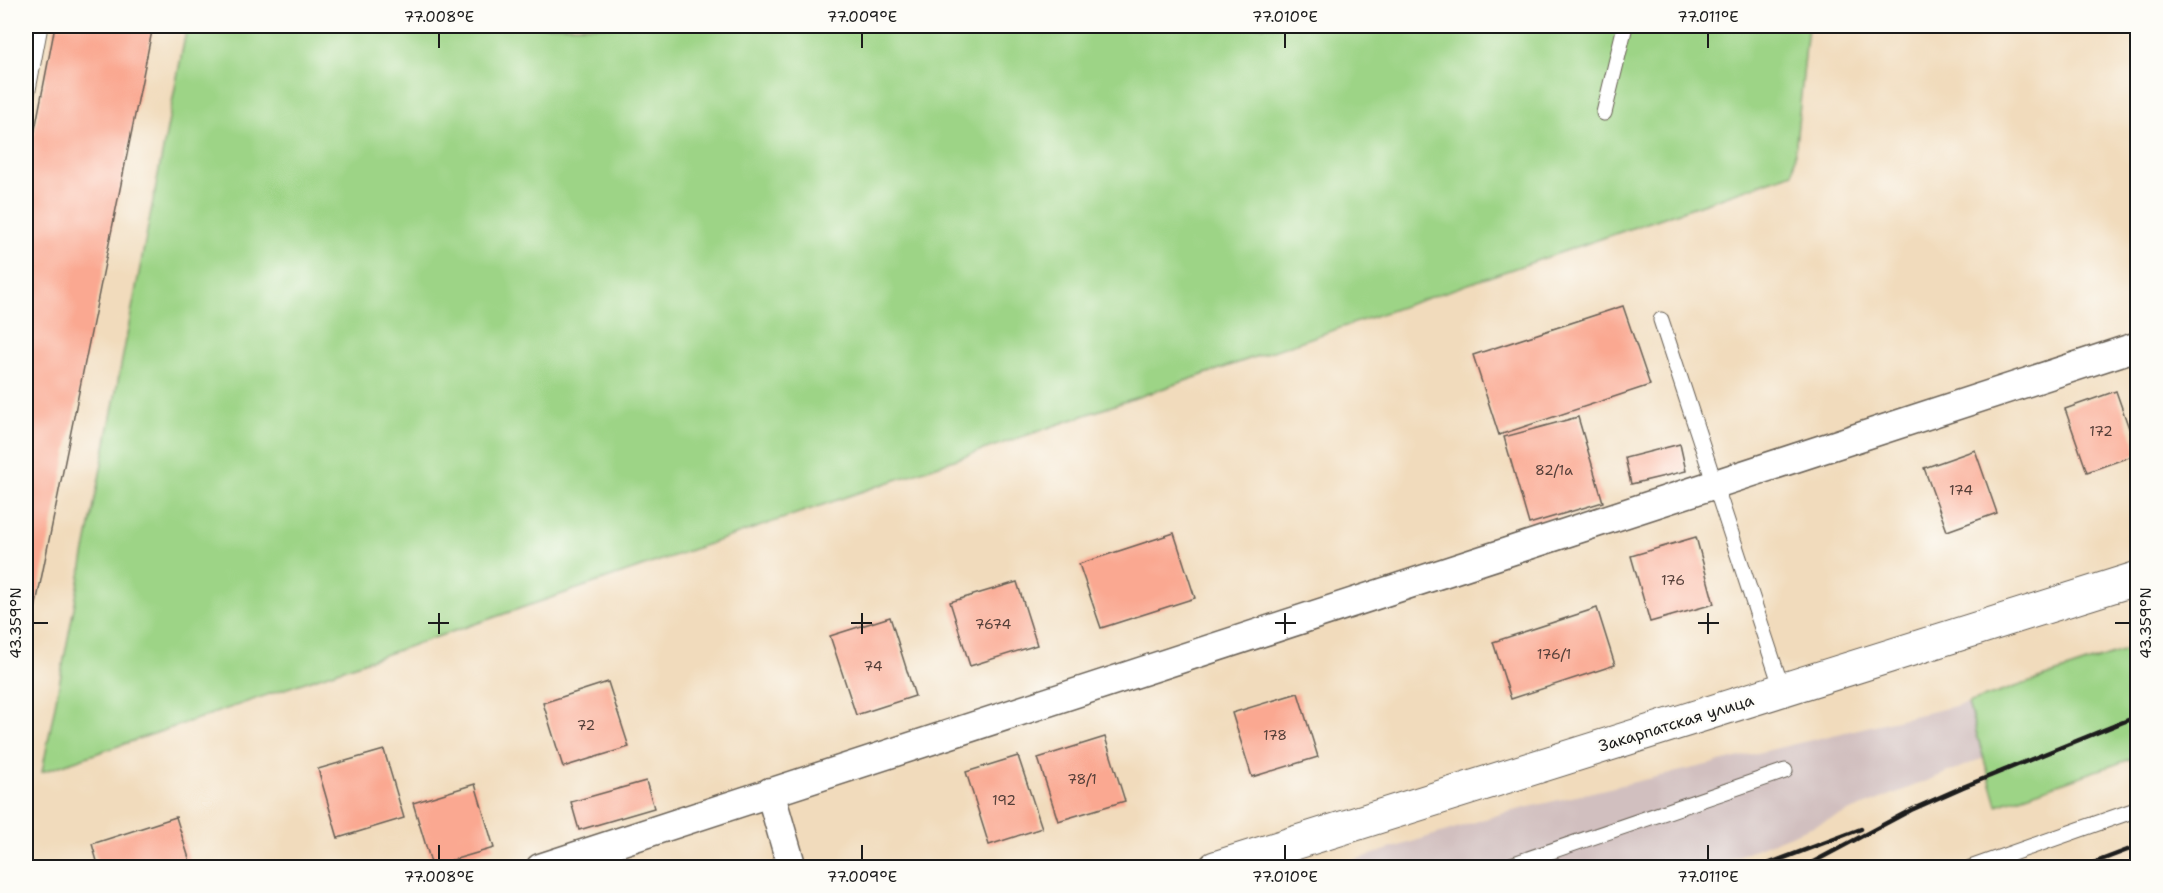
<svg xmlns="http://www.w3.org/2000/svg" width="2163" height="893" font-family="'Shantell Sans',sans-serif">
  <rect width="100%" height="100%" fill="#fdfcf7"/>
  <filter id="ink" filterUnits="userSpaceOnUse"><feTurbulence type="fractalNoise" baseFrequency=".0167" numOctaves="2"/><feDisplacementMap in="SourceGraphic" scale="12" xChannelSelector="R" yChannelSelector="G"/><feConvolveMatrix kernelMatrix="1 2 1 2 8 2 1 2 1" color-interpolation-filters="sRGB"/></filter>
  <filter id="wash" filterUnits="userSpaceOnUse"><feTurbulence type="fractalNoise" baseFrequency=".008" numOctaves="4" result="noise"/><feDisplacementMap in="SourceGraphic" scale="24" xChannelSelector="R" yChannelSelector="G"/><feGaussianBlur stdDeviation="1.35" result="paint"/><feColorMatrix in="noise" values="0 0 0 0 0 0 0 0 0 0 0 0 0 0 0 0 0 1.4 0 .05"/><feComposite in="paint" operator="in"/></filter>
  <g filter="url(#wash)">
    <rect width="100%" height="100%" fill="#f1dbbc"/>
    <path fill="#d1bfbf" d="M1968 703 1984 758 1710 867 1329 868 1504 813Z"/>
    <path fill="#9dd486" stroke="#5c7851" stroke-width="1.5" d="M187 26H1808L1793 173 42 772Z
      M2137 646V757L1997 805 1968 703Z"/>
    <g id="blocks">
      <path fill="#faa891" d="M55 26H153L27 649 26 176Z
        M1623 306 1650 385 1499 435 1473 355Z
        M2116 391 2138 454 2087 472 2065 409Z
        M1578 417 1603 502 1529 524 1504 437Z
        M1680 444 1686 471 1631 484 1625 458Z
        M1975 450 1997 513 1947 531 1924 468Z
        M1174 533 1195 598 1101 628 1079 564Z
        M1696 537 1714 604 1650 622 1631 556Z
        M1017 582 1037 645 970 666 950 602Z
        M1597 608 1615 665 1511 699 1493 642Z
        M890 617 915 696 856 715 830 636Z
        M608 682 629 747 563 767 543 703Z
        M1298 693 1318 757 1252 777 1232 713Z
        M1105 737 1125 801 1058 821 1038 758Z
        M384 750 404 818 338 838 318 769Z
        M1018 756 1042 828 989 845 966 772Z
        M646 781 654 808 579 830 571 802Z
        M475 784 494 848 432 866 413 803Z
        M176 817 192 868H99L92 844Z"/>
    </g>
  </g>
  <g filter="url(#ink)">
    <use href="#blocks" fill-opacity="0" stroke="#675f54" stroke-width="1.5"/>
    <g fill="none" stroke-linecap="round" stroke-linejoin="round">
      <defs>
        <path id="service" d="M26 100 40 26
          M1604 113 1625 26
          M1661 320 1782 689
          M1502 868 1785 771
          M1970 868 2138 809"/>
        <path id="minor" d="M770 792 792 868
          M540 868 2138 346"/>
        <path id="tertiary" d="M1215 868 2138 578"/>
      </defs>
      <use href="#service" stroke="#675f54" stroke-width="17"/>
      <use href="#minor" stroke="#675f54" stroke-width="31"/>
      <use href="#tertiary" stroke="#675f54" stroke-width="35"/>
      <use href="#service" stroke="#fff" stroke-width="15"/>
      <use href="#minor" stroke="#fff" stroke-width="28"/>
      <use href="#tertiary" stroke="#fff" stroke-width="33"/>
      <path stroke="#1c1c1c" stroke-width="4.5" d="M1757 868 1861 829
        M1802 868 1911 810 1963 787 2138 716
        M2080 868 2138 846
        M2130 868 2138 865"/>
    </g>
  </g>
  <path fill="none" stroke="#1c1c1c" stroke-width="2" d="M439 33V48M862 33V48M1285 33V48M1708 33V48M439 613V634M862 613V634M1285 613V634M1708 613V634M33 623H48M428 623H449M851 623H872M1275 623H1296M1698 623H1719M2115 623H2130M439 845V860M862 845V860M1285 845V860M1708 845V860"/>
  <g text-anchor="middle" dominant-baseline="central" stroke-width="4.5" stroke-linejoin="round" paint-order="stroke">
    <g font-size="14" fill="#543f39">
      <text x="2101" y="431">172</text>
      <text x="1554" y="470">82/1а</text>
      <text x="1961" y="490">174</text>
      <text x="1673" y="580">176</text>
      <text x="993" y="624">7674</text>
      <text x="1554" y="654">176/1</text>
      <text x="873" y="666">74</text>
      <text x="586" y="725">72</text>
      <text x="1275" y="735">178</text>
      <text x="1082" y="779">78/1</text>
      <text x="1004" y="800">192</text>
    </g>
    <g font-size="16" fill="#1c1c1c" stroke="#fdfcf7">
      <text transform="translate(1676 723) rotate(-17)">Закарпатская улица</text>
    </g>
  </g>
  <rect width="2163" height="893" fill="none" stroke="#fdfcf7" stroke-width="66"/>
  <rect x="33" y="33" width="2097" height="827" fill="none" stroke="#1c1c1c" stroke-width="2"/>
  <g font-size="15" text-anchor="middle" fill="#1c1c1c">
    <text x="439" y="22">77.008°E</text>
    <text x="862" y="22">77.009°E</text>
    <text x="1285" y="22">77.010°E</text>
    <text x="1708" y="22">77.011°E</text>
    <text transform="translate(16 623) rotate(-90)" y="5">43.359°N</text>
    <text transform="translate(2146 623) rotate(-90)" y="5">43.359°N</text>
    <text x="439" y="882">77.008°E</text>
    <text x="862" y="882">77.009°E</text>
    <text x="1285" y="882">77.010°E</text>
    <text x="1708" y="882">77.011°E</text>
  </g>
</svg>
